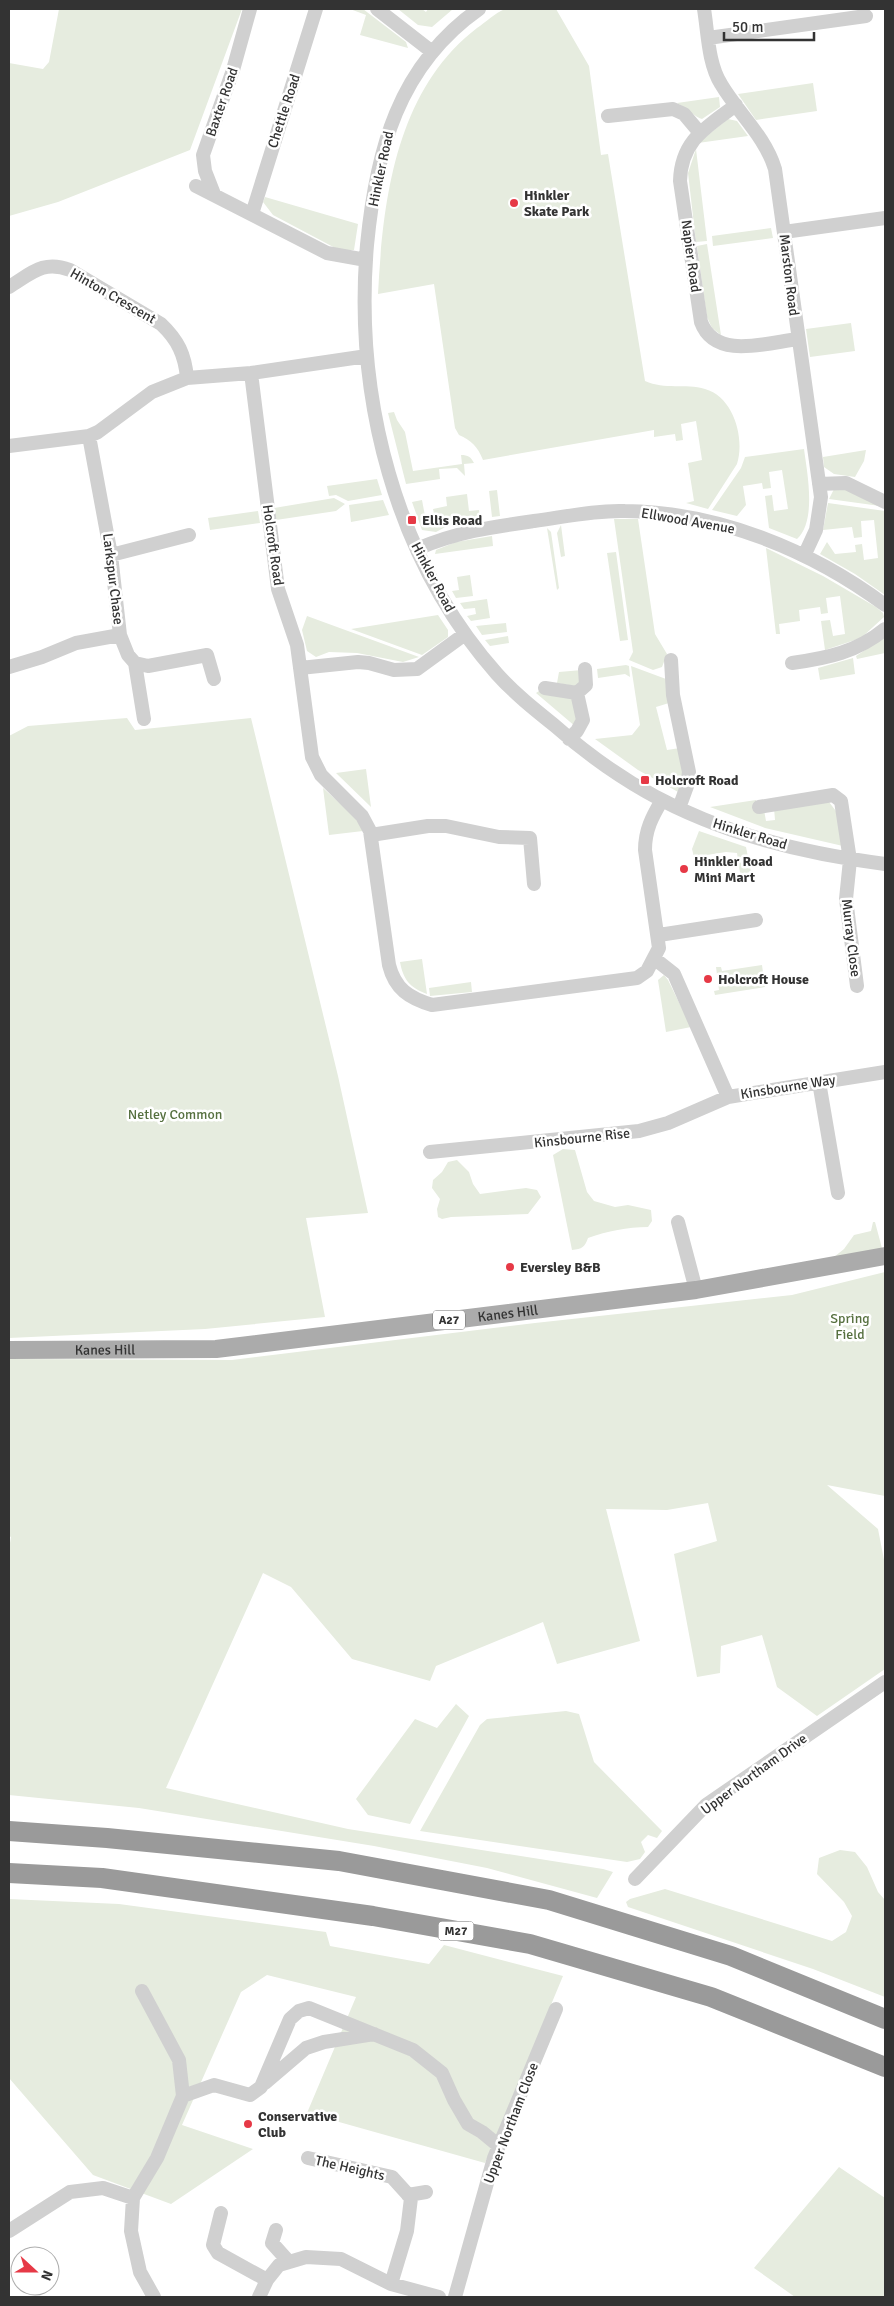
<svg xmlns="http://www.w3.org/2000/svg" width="894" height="2306" font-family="Signika,sans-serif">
  <rect width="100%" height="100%" fill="#fff"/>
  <path fill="#e6ecdf" d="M59 9H242L190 150 58 202 9 216V63L43 69 49 62Z
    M350 9H363L406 42 408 48 360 35 366 15Z
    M398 9H422L426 12 428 9H453L432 27 418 25Z
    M505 9H556L589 66 601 155 608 154 645 381C665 390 685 383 705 389 734 397 745 439 737 464L708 509 686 503 694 501 688 463 702 460 696 421 681 424 683 440 676 441 675 434 654 437V430L483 460C478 447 471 440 459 435L455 428 434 284 378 294C383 199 396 90 477 28 486 22 495 13 505 9Z
    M813 83 817 111 756 120 738 94Z
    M719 97 720 107 702 119C697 118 684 107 677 103Z
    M728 119 737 121 748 136 698 143Z
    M696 149 707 241 696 242 688 173Z
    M265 197 358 224 354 250H339L273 215 263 202Z
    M771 228 773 238 713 246 712 236Z
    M707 244 721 335 712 328 707 317 697 246Z
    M851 323 855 351 810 357 806 329Z
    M394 412 397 420 405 432 413 471 462 464 461 455C468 455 471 457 474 463L464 464 465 476 457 468 439 469 440 479 406 484 388 413Z
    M804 449C807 472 817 521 797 539L769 528 765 496 772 495 774 511 788 509 782 470 769 472 771 488 763 489 762 483 743 486 746 505 737 516 712 510 741 468 745 457Z
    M866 450 864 461 855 477 834 474 824 467 823 457Z
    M377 479 382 495 348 501 336 495 329 496 327 486Z
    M841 486 880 506 829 499 835 487Z
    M497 490 500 516 492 517 489 491Z
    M467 494 469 511 479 510 480 519 451 524 436 532 422 530 412 502 422 500 425 516 434 514 433 509 447 506 446 497Z
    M334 498 345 504 336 511 276 520 274 508Z
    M383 500 389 515 351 522 349 505Z
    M828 503 885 511V595L855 574 820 554 827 542 835 554 856 552 855 545 862 544 864 560 878 558 874 520 861 521 862 537 854 538 852 527 823 530Z
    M258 511 260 523 210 530 208 518Z
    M614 519H638L655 634 667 654 662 667 653 670 629 660 633 652Z
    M561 525 565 556 561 557 557 533Z
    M547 528 551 532 559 588 557 590Z
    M492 536 493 546 435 554 436 550 456 542Z
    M766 548 823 576 876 607 883 613 884 617 861 638 825 650 821 621 830 620 833 636 845 634 840 596 826 598 828 613 821 614 820 607 799 610 800 621 779 624 780 634H776Z
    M616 552 628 640 620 641 607 553Z
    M470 575 473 596 456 598 452 591 459 590 457 577Z
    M487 599 490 618 471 621 467 616 476 614 475 608 464 609 460 603Z
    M438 615 448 630V637L422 655 351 629Z
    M307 616 419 657 403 662 357 653 329 652 316 657 307 651 302 630Z
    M506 623 507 632 482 635 476 626Z
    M508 636 509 643 490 646 485 640Z
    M885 637V653L857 659 856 656Z
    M853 658 855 674 820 680 818 668Z
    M626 665 629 666 630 677 625 674 598 678 597 669Z
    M631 666 666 679 669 703 656 707 667 750 680 748 685 768 680 793 638 770 595 739 632 735 640 725Z
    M582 670 580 687 557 683 559 672Z
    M539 691 571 696 578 715 576 727 536 693Z
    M127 718 135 730 251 718 338 1076 368 1213 306 1218 325 1317 205 1329 9 1338V736L28 726Z
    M366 769 371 807 336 773Z
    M323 788 356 818 363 831 329 835Z
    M756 800 758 810H764L766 821 775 820 774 808 829 802 839 815 843 846 765 828 710 807Z
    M699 831 746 847 752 877 741 879 737 853 726 852 694 857 692 849Z
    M422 959 427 994C410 988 403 979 400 962Z
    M762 965 765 987 715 995 714 991 719 990 716 967H721L722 971Z
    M664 975 668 980 691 1027 666 1032 658 980Z
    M471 982 472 992 430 996 429 988Z
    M563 1149 575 1150 587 1192 594 1201 615 1207 628 1205 651 1210 652 1221 648 1227C627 1227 608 1231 588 1238 585 1247 582 1249 572 1250L553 1155Z
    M457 1160 469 1172 473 1184 480 1194 526 1188 537 1190 541 1197 528 1214 451 1217 442 1219 438 1217 437 1209 440 1199 432 1188 433 1180 442 1172 448 1162Z
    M873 1222H875L883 1252 834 1257 844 1249 854 1235 871 1231Z
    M885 1272V1496L827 1485 878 1529 885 1565V1669L817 1716 777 1687 762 1635 721 1646 720 1673 697 1677 674 1554 717 1541 708 1503 667 1510 606 1509 640 1641 557 1664 543 1622 436 1666 430 1681 352 1659 291 1587 263 1573 166 1788 348 1829 603 1869 613 1872 597 1898 487 1868 374 1846 139 1808 9 1795V1549L11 1537 9 1536V1359L232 1360 535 1323 792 1295Z
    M456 1704 469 1716 410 1824 368 1815 356 1799 415 1719 437 1728Z
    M566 1711 579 1714 594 1762 662 1831 657 1838 648 1835 641 1842 645 1852 640 1859 627 1862 420 1831 480 1725 487 1719Z
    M840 1850 855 1852 867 1867 878 1892 885 1900V1997L813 1969 628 1907 626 1902 630 1899 665 1889 832 1941 846 1932 852 1916 844 1902 817 1874 819 1858Z
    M9 1899 119 1904 326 1932 330 1946 429 1964 444 1945 563 1976 485 2163 307 2113 356 1997 267 1975 241 1992 182 2125 253 2149 171 2204 93 2175 9 2078Z
    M839 2167 885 2198V2297H795L754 2268Z"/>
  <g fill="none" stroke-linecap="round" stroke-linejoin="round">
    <path stroke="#d0d0d0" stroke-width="14" d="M377 9 431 51
      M479 9C398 66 376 151 367 245 354 397 395 559 497 674 514 693 534 709 554 725 598 764 648 797 703 819 761 843 823 856 885 864
      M704 9C708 33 708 63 721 84 738 113 765 136 775 169L821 497 816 530 804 556
      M708 38 866 16
      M736 105C707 127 681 140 680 181L701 322C715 360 766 343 798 339
      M608 116 673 109 684 114 700 133
      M196 186 327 253 366 260
      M214 194 205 171 203 155 233 70 250 9
      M252 214 316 9
      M784 232 885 218
      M9 287C32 273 43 260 70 270L161 324C178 340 185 355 187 378
      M251 373 278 589 297 645 312 757 321 775 362 816 370 831 389 965C395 989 409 998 432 1005L637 978 647 971 659 948 645 850C645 830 652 817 662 800
      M89 436 111 555 120 635 128 655 135 663 144 719
      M9 446 89 436 98 432 152 392 187 378 251 373 367 356
      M819 484 846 483 885 502
      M417 549C456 532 492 527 534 521 564 517 595 510 625 511 718 512 811 550 885 605
      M111 555 189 535
      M671 660 673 695 689 772 687 786 679 808
      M135 663 148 666 207 655 214 679
      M792 663C828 658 857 652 885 629
      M9 667 42 657 76 643 120 635
      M300 668 358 662 369 663 394 670 417 669 465 634
      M545 688 577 693 583 720 577 731 569 739
      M577 693 586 685 585 669
      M759 807 833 795 841 801 850 860 846 899 857 986
      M371 835 428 826H446L499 837 530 838 534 884
      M659 935 756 920
      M655 959 674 974 728 1097
      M819 1082 838 1193
      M430 1152 639 1131 668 1123 728 1097 885 1072
      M678 1222 696 1290
      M635 1879 706 1805 885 1682
      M142 1991 179 2060 183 2096 157 2158 133 2198 131 2231 140 2272 154 2297
      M265 2083 306 2048 324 2042 374 2034
      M183 2096 214 2085 250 2095 261 2087 290 2019 299 2011 309 2008 413 2050 442 2073 454 2100 468 2124 482 2132 499 2146
      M308 2158 392 2177 411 2198 407 2231 391 2284
      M408 2195 426 2192
      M221 2213 213 2245 218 2253 267 2280
      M276 2230 272 2243 289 2262
      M9 2231 70 2192 103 2188 133 2198
      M259 2297 267 2280 279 2265 306 2257 341 2259 391 2284 439 2297
      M455 2297 494 2158 556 2009"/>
    <path stroke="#ababab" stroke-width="18" id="s1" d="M9 1350 216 1349 696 1290 885 1256"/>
    <path stroke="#9a9a9a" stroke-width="20" d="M9 1831 107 1838 339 1861 549 1900 731 1956 885 2019
      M9 1873 102 1878 373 1916 530 1944 711 1997 885 2067"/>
  </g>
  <g fill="#e63946" stroke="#fff" stroke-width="2">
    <circle cx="514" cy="203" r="5"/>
    <rect x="407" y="515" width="10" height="10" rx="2.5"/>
    <rect x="640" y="775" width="10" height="10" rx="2.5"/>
    <circle cx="684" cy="869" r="5"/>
    <circle cx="708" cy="979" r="5"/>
    <circle cx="510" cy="1267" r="5"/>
    <circle cx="248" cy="2124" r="5"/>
  </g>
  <g text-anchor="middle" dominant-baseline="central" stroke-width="5" stroke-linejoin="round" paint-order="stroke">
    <g fill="#fff" stroke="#707070" stroke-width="1">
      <rect x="433" y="1310.5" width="32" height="19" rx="4"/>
      <rect x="438.5" y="1921.5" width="35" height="19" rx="4"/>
    </g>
    <g font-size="12" font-weight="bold" fill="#333">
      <text x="449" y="1320">A27</text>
      <text x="456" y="1931">M27</text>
    </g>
    <g font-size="14" fill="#333" stroke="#fff">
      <text transform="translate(222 102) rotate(-71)">Baxter Road</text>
      <text transform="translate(284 111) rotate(-72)">Chettle Road</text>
      <text transform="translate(381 169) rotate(-78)">Hinkler Road</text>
      <text transform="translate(691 256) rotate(82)">Napier Road</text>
      <text transform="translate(789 275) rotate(83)">Marston Road</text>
      <text transform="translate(113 296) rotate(30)">Hinton Crescent</text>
      <text transform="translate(688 521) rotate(10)">Ellwood Avenue</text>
      <text transform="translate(273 545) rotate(82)">Holcroft Road</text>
      <text transform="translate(433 577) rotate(62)">Hinkler Road</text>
      <text transform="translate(113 579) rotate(83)">Larkspur Chase</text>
      <text transform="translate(750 834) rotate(17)">Hinkler Road</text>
      <text transform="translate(851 938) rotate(83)">Murray Close</text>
      <text transform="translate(788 1087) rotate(-9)">Kinsbourne Way</text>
      <text transform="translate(582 1138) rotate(-6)">Kinsbourne Rise</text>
      <text stroke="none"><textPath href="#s1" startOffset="501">Kanes Hill</textPath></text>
      <text stroke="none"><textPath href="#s1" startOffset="96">Kanes Hill</textPath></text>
      <text transform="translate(754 1774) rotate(-36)">Upper Northam Drive</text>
      <text transform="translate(511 2123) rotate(-69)">Upper Northam Close</text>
      <text transform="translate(350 2168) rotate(13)">The Heights</text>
    </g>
    <g font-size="14" font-weight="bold" fill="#333" stroke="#fff" text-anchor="start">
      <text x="524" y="195">Hinkler<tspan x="524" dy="16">Skate Park</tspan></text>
      <text x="422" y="520">Ellis Road</text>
      <text x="655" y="780">Holcroft Road</text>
      <text x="694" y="861">Hinkler Road<tspan x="694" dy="16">Mini Mart</tspan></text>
      <text x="718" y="979">Holcroft House</text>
      <text x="520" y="1267">Eversley B&amp;B</text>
      <text x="258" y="2116">Conservative<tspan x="258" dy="16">Club</tspan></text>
    </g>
    <g font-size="14" fill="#56703f" stroke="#fff">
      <text x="175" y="1114">Netley Common</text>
      <text x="850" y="1318">Spring<tspan x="850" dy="16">Field</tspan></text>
    </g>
  </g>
  <rect width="894" height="2306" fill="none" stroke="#333333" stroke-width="20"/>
  <g transform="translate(35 2271) rotate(111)"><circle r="24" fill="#ffffff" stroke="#adadad"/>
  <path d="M0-4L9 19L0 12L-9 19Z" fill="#e63946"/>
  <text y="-8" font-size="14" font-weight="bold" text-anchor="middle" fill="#333333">N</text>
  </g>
  <path d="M724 32v8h90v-8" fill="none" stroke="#333333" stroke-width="2.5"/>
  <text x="732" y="32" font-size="15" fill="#333333" stroke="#ffffff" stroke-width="4" paint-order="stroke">50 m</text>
</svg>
